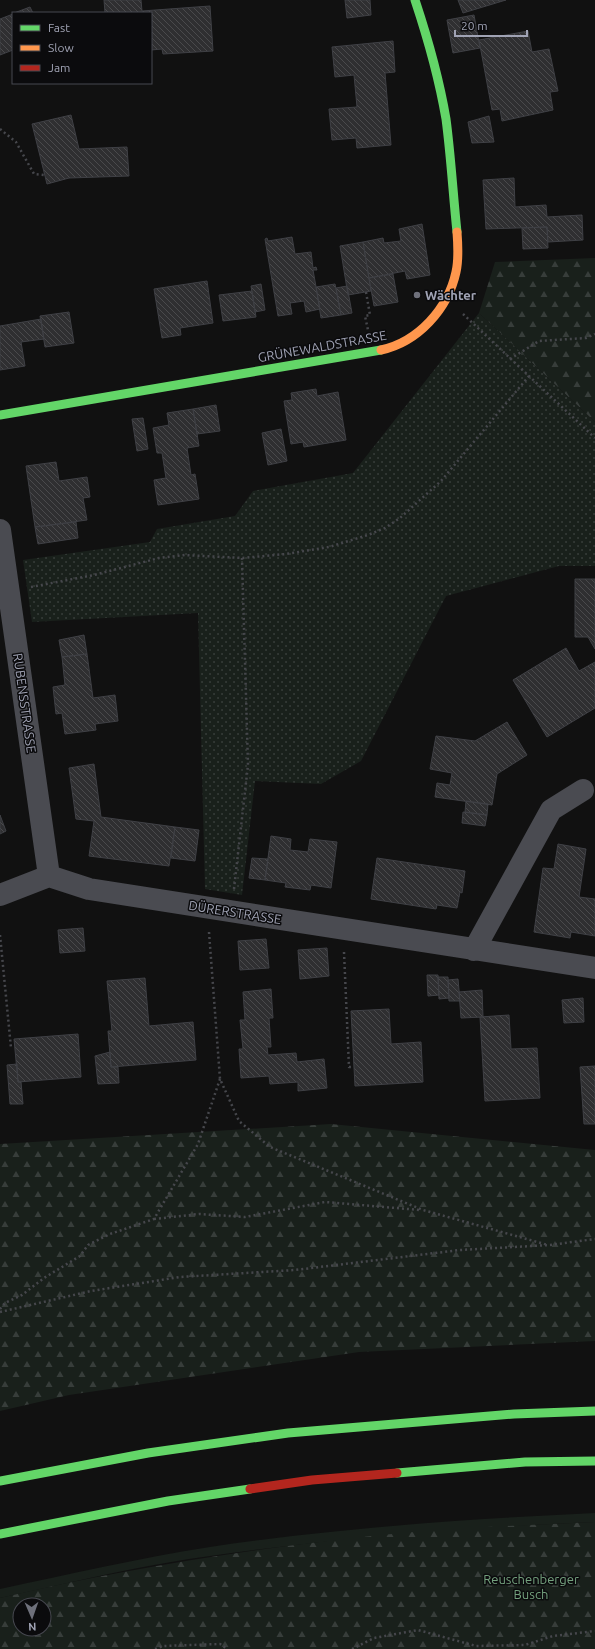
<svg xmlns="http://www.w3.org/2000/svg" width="595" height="1649" font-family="Ubuntu,sans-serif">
  <defs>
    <pattern id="forest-firs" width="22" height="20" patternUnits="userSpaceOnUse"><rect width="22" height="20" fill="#19201b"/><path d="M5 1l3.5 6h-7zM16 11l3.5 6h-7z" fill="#373d3a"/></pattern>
    <pattern id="park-dots" width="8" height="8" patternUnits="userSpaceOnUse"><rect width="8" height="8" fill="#19201b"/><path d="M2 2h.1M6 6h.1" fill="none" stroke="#373d3a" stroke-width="1.8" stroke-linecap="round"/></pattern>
    <pattern id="building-back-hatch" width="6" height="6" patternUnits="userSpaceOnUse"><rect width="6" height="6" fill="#2f2f31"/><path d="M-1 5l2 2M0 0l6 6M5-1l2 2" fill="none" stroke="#4a4a4c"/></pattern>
  </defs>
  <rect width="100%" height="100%" fill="#111"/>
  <path fill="#19201b" d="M595 1513V1522C459 1528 324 1539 189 1559 126 1569 63 1584 0 1598V1589C70 1574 140 1558 210 1547 338 1528 466 1519 595 1513Z"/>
  <path fill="url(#forest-firs)" fill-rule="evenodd" d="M595 258V422L479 313 495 262Z
    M331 1124 595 1150V1341L359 1352 69 1395 0 1411V1144Z
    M595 1522V1649H0V1598C133 1567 267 1546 402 1533 466 1527 531 1525 595 1522ZM20 1605H44V1629H20Z"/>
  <path fill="url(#park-dots)" d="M479 313 595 422V566H559L446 596 361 761 321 784 255 781 242 895 205 889 198 613 32 622 23 560 150 542 157 529 235 516 253 491 353 473Z"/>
  <path fill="url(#building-back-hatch)" stroke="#3f4045" d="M104 0H141L142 11 210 6 213 51 163 54 162 49 151 50V13H105Z
    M345 0H370L371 15 347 18Z
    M458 0H506L463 13Z
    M30 7 33 13H14Z
    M13 14V50L0 55V19Z
    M474 15 480 48 453 53 447 20Z
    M528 31 532 52 549 49 558 91 550 92 553 110 502 121 500 109 492 110 479 40Z
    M393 41 395 72 385 73 391 145 357 148 356 138 332 140 329 109 357 107 354 75 335 77 332 47Z
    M71 115 79 149 127 147 129 176 69 178 47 184 32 124Z
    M489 116 494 142 472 143 468 122Z
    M514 178 515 207 546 205 547 217 582 215 583 240 548 242 547 227 486 229 483 180Z
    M422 224 430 275 407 279 405 271 369 278 363 242 383 238 384 243 401 241 399 229Z
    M547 227 548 248 523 249 522 228Z
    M292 237 295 254 311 252 313 268 316 267 317 270H313L320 309 306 312 304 301 290 303 292 314 278 316 265 239 267 238 268 241Z
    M363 242 371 291 348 295 340 246Z
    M393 274 398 302 374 306 369 278Z
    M207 281 213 323 180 328 181 335 162 338 154 289Z
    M261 284 265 310 255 312 251 286Z
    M335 284 341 315 321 318 316 287Z
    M347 286 352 313 341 315 336 288Z
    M252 291 256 317 223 321 219 295Z
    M69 312 74 343 45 347 40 316Z
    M41 319 44 339 21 342 25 366 0 370V326Z
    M316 389 317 396 338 392 346 440 304 447 303 442 291 444 284 401 292 400 291 393Z
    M216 405 220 431 197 434 193 409Z
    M193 409 199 446 187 448 191 475 195 474 199 499 158 505 154 480 166 478 162 453H157L153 428 169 425 167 413Z
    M143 418 148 449 137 451 132 419Z
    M281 429 287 461 268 465 262 433Z
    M56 462 59 481 87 477 90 497 83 498 87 520 35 527 26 466Z
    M76 522 78 538 38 544 35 527Z
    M575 579H595V649L588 637H575Z
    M84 635 87 654 62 657 59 640Z
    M566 648 579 671 595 662V708L547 737 513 680Z
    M87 654 93 698 115 695 118 721 95 724 96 730 65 734 62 713 56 714 53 687 65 685 62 657Z
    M507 722 527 755 497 774 492 805 435 797 437 783 450 785 452 773 430 769 436 736 475 741Z
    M94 764 101 817 175 827 169 866 89 856 94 821 76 819 69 768Z
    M466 801 488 804 487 815 465 812Z
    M463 812 487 815 485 826 462 823Z
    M0 815 6 831 0 834Z
    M175 827 199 830 195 861 171 858Z
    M271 836 291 839 290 850 308 852 310 839 337 842 331 888 311 885 310 890 285 887 286 883 265 880Z
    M558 844 586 849 579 897 595 899V936L571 932 570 938 534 932 543 868 554 869Z
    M252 858 268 859 265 880 249 878Z
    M377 858 465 871 462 893 460 892 457 908 437 905 436 909 371 899Z
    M83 928 85 951 60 953 58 930Z
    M266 939 269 968 240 970 238 941Z
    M327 948 329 976 300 979 298 950Z
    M427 975H438L439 995 428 996Z
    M438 977H448L449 998 439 999Z
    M145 978 149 1026 193 1022 196 1060 111 1067 108 1031H112L107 981Z
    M458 979 460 1001H449L448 980Z
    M271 989 273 1018H269L271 1047H267L268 1055 296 1053 297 1062 324 1059 327 1088 298 1091V1082L270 1084 269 1076 241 1078 239 1049H243L240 1020H245L243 992Z
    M482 990 483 1017 461 1018 459 992Z
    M583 998 584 1022 564 1023 562 1000Z
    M389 1009 391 1044 421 1042 423 1082 355 1086 351 1011Z
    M509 1015 511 1049 537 1048 540 1098 485 1101 480 1017Z
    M78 1034 81 1077 18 1082 14 1039Z
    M110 1052 111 1067H118L119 1083 98 1084 95 1056Z
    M17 1064 18 1082H21L23 1104H10L7 1065Z
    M595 1066V1124H584L580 1067Z"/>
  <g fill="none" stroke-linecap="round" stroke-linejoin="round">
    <path stroke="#46474c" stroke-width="2.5" stroke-dasharray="2 3" stroke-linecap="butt" d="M0 129 16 142 34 174 44 175
      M366 292 370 315 365 316 368 330
      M463 314 595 438
      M510 359 539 341 586 338 595 334
      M31 587 94 575 159 558 185 555 242 558 286 554 329 547 368 535 385 528 400 518 441 481 529 376
      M234 889 248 765 242 558
      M209 932 220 1079 239 1121 270 1147 423 1210 548 1245
      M0 935 11 1048
      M344 952 349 1067H354
      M154 1219 199 1214 245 1217 325 1202 420 1210
      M0 1309 5 1303 22 1295 44 1278 80 1256 88 1245 110 1234 154 1219 198 1144 220 1079
      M0 1312 91 1291 180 1277 295 1270 460 1250 550 1245 595 1239
      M155 1649 163 1646 220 1644 227 1649
      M352 1649 374 1638 418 1630 476 1646 525 1645 553 1636 595 1631"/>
    <path stroke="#4a4b51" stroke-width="22" d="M0 530 49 876
      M0 895 49 876 89 889 595 968
      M474 950 551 810 583 790"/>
    <path stroke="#63d668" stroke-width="9" d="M415 0C428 39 439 78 446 119 451 157 453 194 457 232
      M0 415 381 350
      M397 1473 525 1462 595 1461
      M0 1481 148 1453 288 1433 514 1414 595 1411
      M0 1534 168 1501 250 1489"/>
    <path stroke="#ff974d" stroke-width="9" d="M381 350C418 342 448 309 456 272 459 259 458 245 457 232"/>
    <path stroke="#b3261e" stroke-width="9" d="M250 1489 312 1480 397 1473"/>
  </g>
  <circle fill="#6e707b" stroke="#0b0b0d" stroke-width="1.5" cx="417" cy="295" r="4"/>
  <g text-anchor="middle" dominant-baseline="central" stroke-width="3" stroke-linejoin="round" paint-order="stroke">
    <g font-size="13" font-weight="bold" fill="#a0a3b4" stroke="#0b0b0d" text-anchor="start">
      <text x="425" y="295">Wächter</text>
    </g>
    <g font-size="13" fill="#a0a3b4" stroke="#0b0b0d">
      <text transform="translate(322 346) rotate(-10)">GRÜNEWALDSTRASSE</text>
      <text transform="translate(25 703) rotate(82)">RUBENSSTRASSE</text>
      <text transform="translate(235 912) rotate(9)">DÜRERSTRASSE</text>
    </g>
    <g font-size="13" fill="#74a17e" stroke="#0b0b0d">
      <text x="531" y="1579">Reuschenberger<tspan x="531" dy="15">Busch</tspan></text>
    </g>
  </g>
  <rect x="12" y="12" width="140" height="72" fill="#0b0b0d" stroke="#474850"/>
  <rect x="20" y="25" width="20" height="6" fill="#63d668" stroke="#474850"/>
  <text x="48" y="32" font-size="12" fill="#a0a3b4">Fast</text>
  <rect x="20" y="45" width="20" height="6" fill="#ff974d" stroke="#474850"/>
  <text x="48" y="52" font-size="12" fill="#a0a3b4">Slow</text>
  <rect x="20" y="65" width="20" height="6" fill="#b3261e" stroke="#474850"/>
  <text x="48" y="72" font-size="12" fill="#a0a3b4">Jam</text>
  <g transform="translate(32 1617) rotate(178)"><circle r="19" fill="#0b0b0d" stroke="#474850"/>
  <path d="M0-3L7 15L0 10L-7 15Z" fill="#6e707b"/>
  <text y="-6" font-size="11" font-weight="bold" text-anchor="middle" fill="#a0a3b4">N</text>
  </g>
  <path d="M455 30v6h72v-6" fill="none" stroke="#a0a3b4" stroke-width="2"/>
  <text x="461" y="30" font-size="12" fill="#a0a3b4" stroke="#0b0b0d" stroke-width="3" paint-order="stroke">20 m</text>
</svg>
